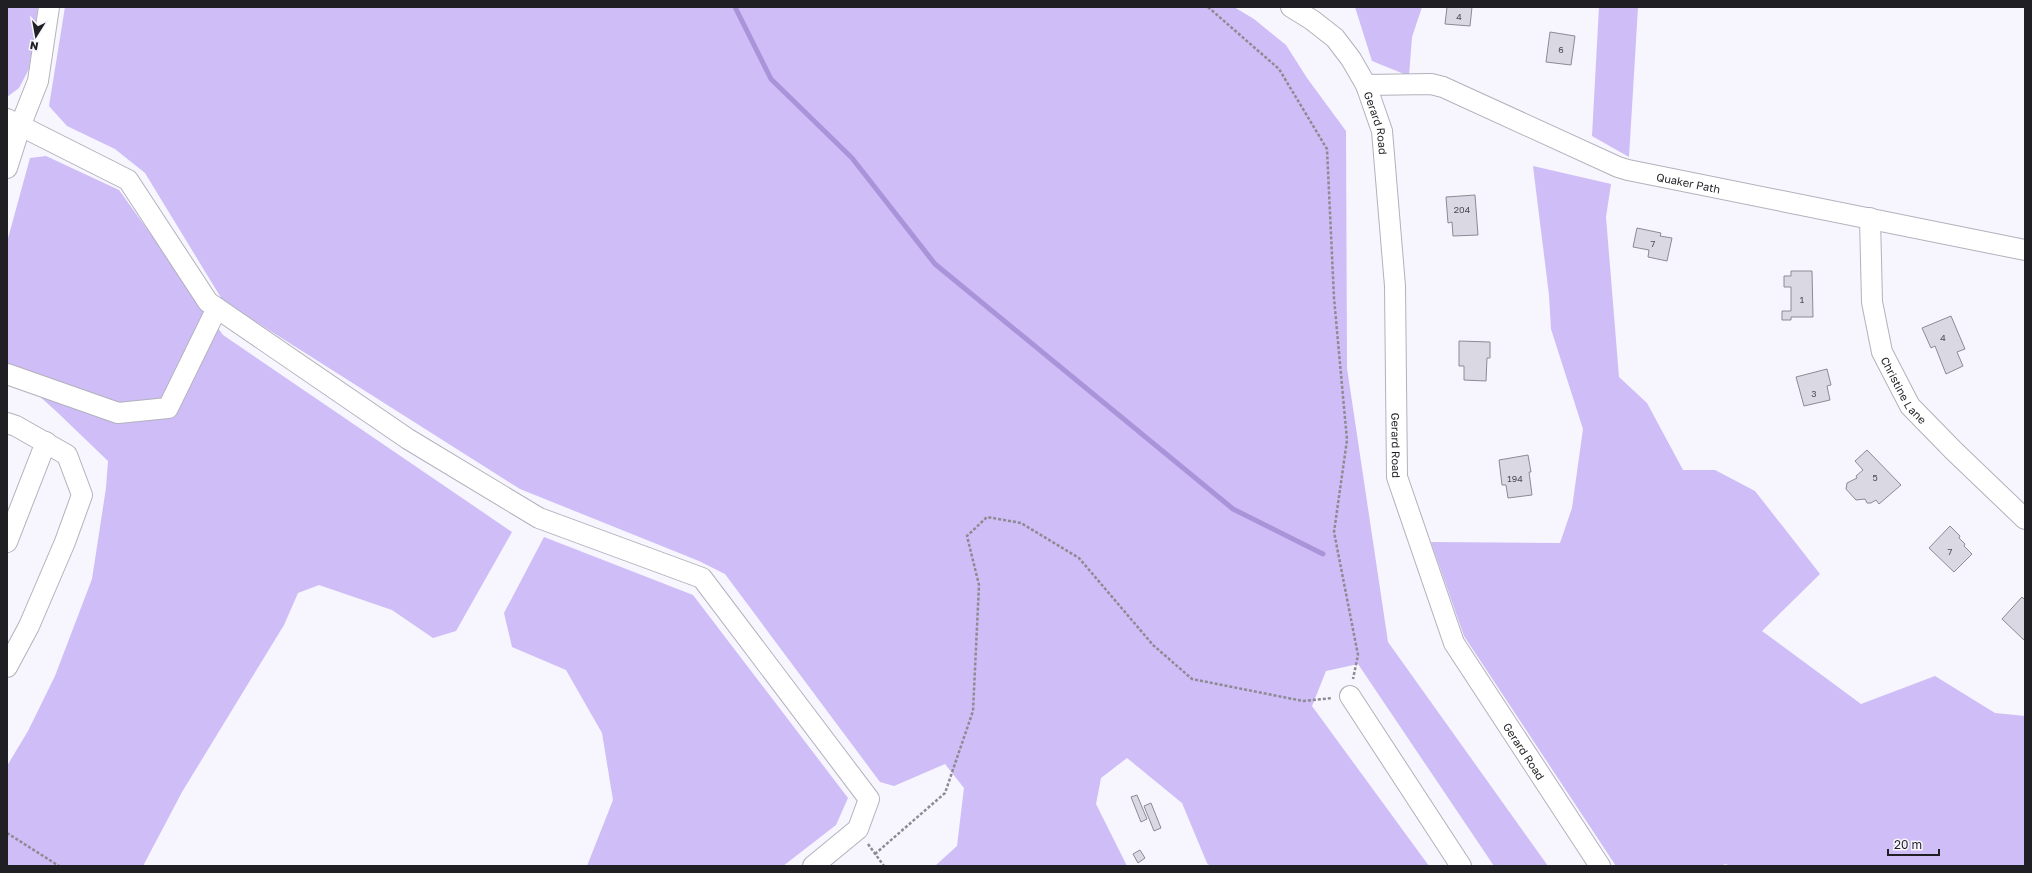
<svg xmlns="http://www.w3.org/2000/svg" width="2032" height="873" font-family="'Golos Text',sans-serif">
  <rect width="100%" height="100%" fill="#f7f5fd"/>
  <path fill="#cebdf7" d="M7 7H38L29 69 19 88 7 97Z
    M65 7H1234L1254 19 1286 45 1307 78 1346 131 1347 368 1388 642 1548 866H1494L1358 664 1326 671 1312 706 1429 866H1210L1207 863 1182 803 1127 758 1101 778 1096 804 1127 866H935L957 846 964 788 945 764 894 786 880 782 725 574 699 561 520 489 223 301 145 173 115 149 67 126 49 106Z
    M1355 7H1422L1412 37 1409 76 1372 61Z
    M1599 7H1638L1629 157 1592 136Z
    M46 156 119 190 223 335 512 532 456 631 433 638 392 610 319 585 298 593 284 625 182 792 143 866H7V766L28 731 55 676 92 579 106 488 108 461 57 412 7 367V242L30 158Z
    M1533 166 1611 184 1606 217 1619 377 1647 403 1683 470H1715L1755 491 1820 574 1762 631 1861 704 1935 676 1995 713 2025 716V866H1732L1725 864 1721 866H1616L1464 636 1431 542 1560 543 1572 508 1583 429 1551 329 1549 295Z
    M544 537 693 595 848 798 836 825 783 866H587L613 800 602 733 566 670 512 647 504 613Z"/>
  <g fill="none" stroke-linecap="round" stroke-linejoin="round">
    <path stroke="#a994da" stroke-width="5" d="M735 7 771 79 852 158 935 264 1233 509 1323 554"/>
  </g>
  <path fill="#dad8e2" stroke="#8c8a94" d="M1447 7H1472L1470 26 1445 24Z
    M1550 32 1575 36 1571 65 1546 62Z
    M1475 195 1478 235 1453 236 1452 222 1448 223 1446 197Z
    M1637 228 1661 233 1660 236 1672 238 1667 261 1648 257 1649 250 1633 247Z
    M1791 271H1812L1813 317H1791V320H1782V311H1791V287H1784V276H1791Z
    M1951 316 1965 349 1957 352 1963 366 1946 374 1935 346 1931 348 1922 328Z
    M1459 341 1490 342V358H1487L1486 381 1464 380V366H1459Z
    M1827 369 1831 385 1827 386 1830 400 1804 406 1796 377Z
    M1867 450 1901 485 1879 504 1876 500 1871 503H1867L1865 499 1856 500 1846 489 1847 483 1857 478 1856 476 1863 470 1855 461Z
    M1528 455 1531 472H1529L1532 495 1508 498 1506 485H1502L1499 460Z
    M1950 526 1960 536 1959 538 1965 544 1964 546 1972 554 1954 572 1929 548Z
    M2022 597 2025 600V641L2002 619Z
    M1137 795 1147 819 1141 822 1131 797Z
    M1151 803 1161 828 1154 831 1144 806Z
    M1140 850 1145 858 1138 863 1133 854Z"/>
  <g fill="none" stroke-linecap="round" stroke-linejoin="round">
    <defs>
      <g id="minor">
        <path id="s1" d="M1291 7 1312 20 1335 38 1351 59 1366 85 1382 131 1395 286 1397 477 1454 643 1600 866"/>
        <path id="s2" d="M1366 85 1431 84 1443 87 1618 167 1628 170 2025 250"/>
        <path d="M7 119 128 180 208 302 408 439 539 518 702 578 869 799 858 829 813 866"/>
        <path d="M7 168 21 124 38 81 49 7"/>
        <path id="s3" d="M1870 218 1872 302 1882 352 1910 406 1954 451 2025 519"/>
        <path d="M7 374 118 413 168 408 217 308"/>
        <path d="M7 423 16 426 67 455 82 495 65 542 29 626 7 667"/>
        <path d="M7 542 46 442"/>
        <path d="M1350 696 1461 866"/>
      </g>
    </defs>
    <use href="#minor" stroke="#b3b1bb" stroke-width="22"/>
    <path stroke="#8d8b91" stroke-width="2.5" stroke-dasharray="3 2" stroke-linecap="butt" d="M1208 7 1279 69 1327 149 1334 298 1347 440 1334 532 1358 655 1353 679
      M7 833 59 866
      M868 844 884 866
      M875 854 945 793 973 711 979 585 967 536 987 517 1021 523 1079 558 1153 645 1192 679 1303 701 1332 698"/>
    <use href="#minor" stroke="#fff" stroke-width="20"/>
  </g>
  <g text-anchor="middle" dominant-baseline="central" stroke-width="3" stroke-linejoin="round" paint-order="stroke">
    <g font-size="9" fill="#4e4d53">
      <text x="1459" y="16">4</text>
      <text x="1561" y="49">6</text>
      <text x="1462" y="209">204</text>
      <text x="1653" y="243">7</text>
      <text x="1802" y="299">1</text>
      <text x="1943" y="337">4</text>
      <text x="1814" y="393">3</text>
      <text x="1875" y="477">5</text>
      <text x="1515" y="478">194</text>
      <text x="1950" y="551">7</text>
    </g>
    <g font-size="11" fill="#201f23" stroke="#f7f5fd">
      <text stroke="none"><textPath href="#s1" startOffset="150">Gerard Road</textPath></text>
      <text stroke="none"><textPath href="#s2" startOffset="342">Quaker Path</textPath></text>
      <text stroke="none"><textPath href="#s3" startOffset="179">Christine Lane</textPath></text>
      <text stroke="none"><textPath href="#s1" startOffset="474">Gerard Road</textPath></text>
      <text stroke="none"><textPath href="#s1" startOffset="810">Gerard Road</textPath></text>
    </g>
  </g>
  <rect width="2032" height="873" fill="none" stroke="#201f23" stroke-width="16"/>
  <g transform="translate(36 36) rotate(191)" stroke="#f7f5fd" stroke-width="3" paint-order="stroke">
  <path d="M0-3L7 15L0 10L-7 15Z" fill="#201f23"/>
  <text y="-6" font-size="11" font-weight="bold" text-anchor="middle" fill="#201f23">N</text>
  </g>
  <path d="M1888 849v6h51v-6" fill="none" stroke="#201f23" stroke-width="2"/>
  <text x="1894" y="849" font-size="12" fill="#201f23" stroke="#f7f5fd" stroke-width="3" paint-order="stroke">20 m</text>
</svg>
